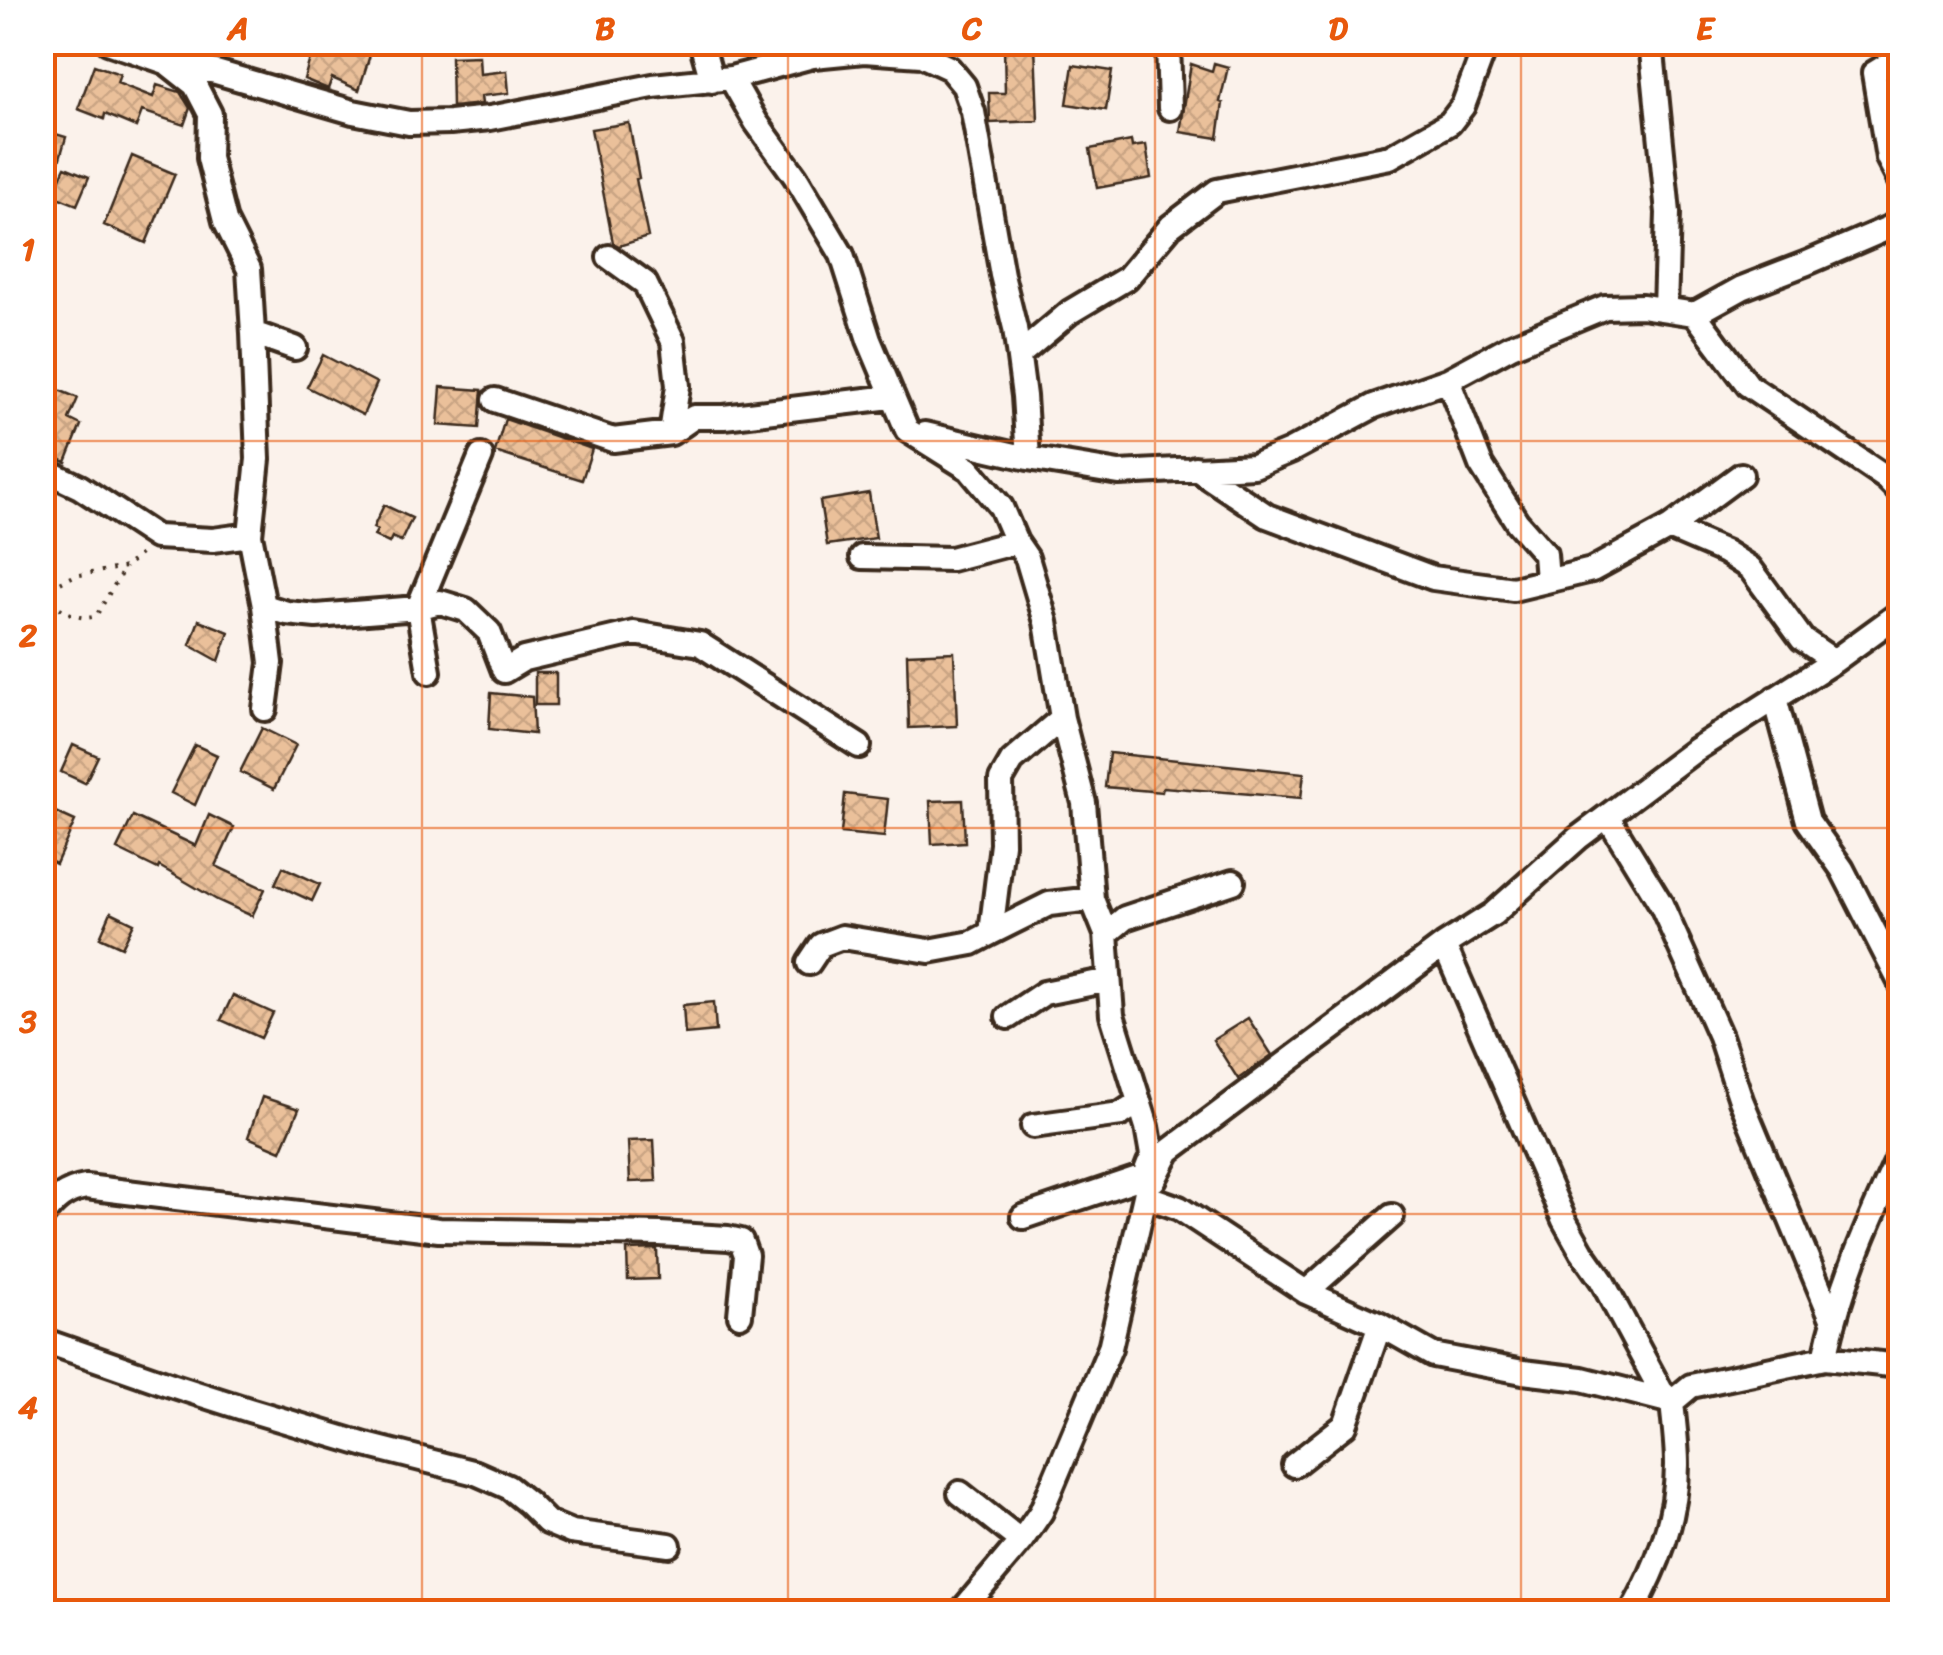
<svg xmlns="http://www.w3.org/2000/svg" width="1943" height="1655" font-family="Sriracha,sans-serif">
  <defs>
    <pattern id="building-cross-hatch" width="8" height="8" patternUnits="userSpaceOnUse" patternTransform="scale(2.5)"><rect width="8" height="8" fill="#eac09a"/><path d="M0 0l8 8M0 8l8-8" fill="none" stroke="#caa584"/></pattern>
  </defs>
  <rect width="100%" height="100%" fill="#fbf2eb"/>
  <filter id="ink" filterUnits="userSpaceOnUse"><feTurbulence type="fractalNoise" baseFrequency=".01" numOctaves="2"/><feDisplacementMap in="SourceGraphic" scale="20" xChannelSelector="R" yChannelSelector="G"/><feConvolveMatrix kernelMatrix="1 2 1 2 8 2 1 2 1" color-interpolation-filters="sRGB"/></filter>
  <g filter="url(#ink)">
    <path fill="url(#building-cross-hatch)" stroke="#3b2a1e" stroke-width="2.5" d="M315 42H340L370 55 359 90 332 78 328 89 304 79Z
      M1035 45 1038 121 990 123 989 93H1005L1004 46Z
      M479 56 480 74 507 71 509 93 481 96 482 104 452 107 451 57Z
      M1214 63 1228 67 1220 102 1223 103 1218 138 1180 132 1191 64 1212 71Z
      M94 65 120 74 117 83 153 97 157 85 180 92 190 108 184 125 142 111 136 127 105 114 104 119 78 109Z
      M1073 65 1112 71 1106 110 1067 104Z
      M629 123 639 178 636 179 648 237 619 246 613 243 591 129Z
      M42 130 66 137 56 172 42 168Z
      M1131 141 1132 147 1146 145 1151 178 1097 188 1090 149Z
      M132 156 175 174 146 243 104 225Z
      M65 167 89 177 77 205 52 195Z
      M323 355 377 383 363 415 307 387Z
      M42 383 78 398 69 419 81 425 66 462 49 455 55 441 42 436Z
      M441 387 482 390 479 428 438 425Z
      M505 419 592 449 582 480 495 452Z
      M869 493 876 538 827 545 820 501Z
      M384 505 412 518 401 541 392 537 389 543 374 536 377 530 373 528Z
      M199 620 229 632 219 661 190 645Z
      M954 652 957 726 909 728 907 654Z
      M535 673H556V705H535Z
      M491 693 532 697 534 734 489 729Z
      M262 728 296 745 274 789 240 772Z
      M73 745 98 756 85 783 61 772Z
      M195 745 217 755 195 805 171 793Z
      M1109 753 1304 773 1301 798 1163 787 1162 792 1105 787Z
      M845 794 888 799 884 837 841 833Z
      M963 800 965 842 932 844 930 801Z
      M42 806 75 821 56 864 42 857Z
      M209 815 234 827 216 866 265 889 252 916 217 900 159 866 158 869 117 849 133 816 196 846Z
      M283 867 320 884 312 901 275 884Z
      M111 912 134 923 122 947 100 937Z
      M233 995 273 1013 261 1038 221 1020Z
      M714 1002 716 1031 685 1034 683 1005Z
      M1248 1018 1272 1055 1238 1079 1213 1040Z
      M262 1097 299 1109 281 1151 248 1137Z
      M654 1140 656 1181 630 1182 628 1141Z
      M657 1249 658 1279 628 1280 627 1250Z"/>
    <g fill="none" stroke-linecap="round" stroke-linejoin="round">
      <defs>
        <path id="minor" d="M108 42 166 62 195 85 210 114 209 158 225 221 249 269 253 333 295 348
          M701 42 712 81
          M1168 42 1170 108
          M1651 42 1668 213 1665 309
          M1900 57 1874 73 1888 158 1900 181
          M166 62 216 72 353 112 409 123 450 122 490 118 653 86 731 78 813 56 864 51 921 55 949 68 964 86 973 112 1002 275 1015 328 1024 396 1028 458
          M731 78 756 122 795 176 842 255 869 340 907 430 969 469 1001 507 1016 542 1027 558 1046 622 1062 718 1084 803 1092 899 1106 934 1112 1015 1147 1127 1152 1155 1145 1196 1110 1348 1041 1512 1021 1541 961 1612
          M609 257 645 283 673 341 678 386 671 433
          M1695 314 1748 385 1886 478 1900 492
          M253 333 258 459 250 535 264 606 271 663 265 709
          M1019 355 1070 312 1127 278 1171 226 1217 191 1390 157 1450 123 1463 106 1487 42
          M1448 380 1481 465 1517 522 1545 554 1547 580
          M495 400 613 440 671 433 694 417H724L891 397
          M925 434 1028 458 1119 473 1254 466 1290 451 1374 406 1448 380 1511 346 1605 307 1642 306 1695 314 1742 288 1807 263 1900 223
          M1195 468 1267 516 1433 578 1513 589 1592 570 1669 528 1741 475
          M42 469 80 487 156 537 213 540 250 535
          M1669 528 1725 552 1750 568 1802 639 1834 661
          M862 557 951 559 1016 542
          M264 606 287 613 316 616 418 608 440 602 466 610 489 632 504 671 524 659 634 633 700 644 859 746
          M429 672 418 608 481 456
          M1775 698 1808 821 1842 869 1900 982
          M1608 817 1661 904 1720 1036 1741 1100 1833 1321
          M991 933 1049 904 1092 899
          M1106 934 1125 918 1233 882
          M1444 945 1564 1220 1582 1252 1601 1279 1661 1391 1672 1402C1674 1423 1677 1444 1677 1465 1677 1518 1657 1567 1632 1612
          M809 963 821 945 842 937 929 951 972 943 991 933 1002 844 1001 780 1012 761 1062 718
          M1008 1017 1044 993 1109 980
          M1033 1126 1121 1114 1139 1102
          M1154 1180 1169 1151 1444 945 1493 914 1578 838 1695 750 1834 661 1900 613
          M1145 1196 1179 1208 1306 1292 1380 1325 1433 1355 1523 1372 1582 1379 1672 1402
          M42 1217C54 1200 66 1190 86 1187L439 1230 660 1234 728 1238 741 1241 746 1255 740 1315
          M1023 1217 1144 1176 1149 1163
          M1306 1292 1392 1216
          M42 1340 171 1385 249 1410 366 1445 476 1473 508 1487 528 1503 547 1522 571 1532 669 1545
          M1825 1358C1841 1283 1868 1223 1900 1154
          M1672 1402 1691 1386 1825 1358 1900 1366
          M1294 1465 1345 1425 1380 1325
          M960 1493 1021 1541"/>
      </defs>
      <use href="#minor" stroke="#3b2a1e" stroke-width="30"/>
      <path stroke="#3b2a1e" stroke-width="4" stroke-dasharray="2.5 8" stroke-linecap="butt" d="M42 592 74 576 125 567 143 552
        M42 597C59 606 76 623 96 616L125 567"/>
      <use href="#minor" stroke="#fff" stroke-width="22"/>
    </g>
  </g>
  <path fill="none" stroke="#e8590c" stroke-width="2.5" stroke-opacity="0.55" d="M422 42V1612M788 42V1612M1155 42V1612M1521 42V1612M42 441H1900M42 828H1900M42 1214H1900"/>
  <rect width="1943" height="1655" fill="none" stroke="#fff" stroke-width="110"/>
  <rect x="55" y="55" width="1833" height="1545" fill="none" stroke="#e8590c" stroke-width="4"/>
  <g font-size="32" text-anchor="middle" font-weight="bold" fill="#e8590c">
    <text x="238" y="39">A</text>
    <text x="605" y="39">B</text>
    <text x="972" y="39">C</text>
    <text x="1338" y="39">D</text>
    <text x="1705" y="39">E</text>
    <text x="28" y="260">1</text>
    <text x="28" y="646">2</text>
    <text x="28" y="1032">3</text>
    <text x="28" y="1418">4</text>
  </g>
</svg>
